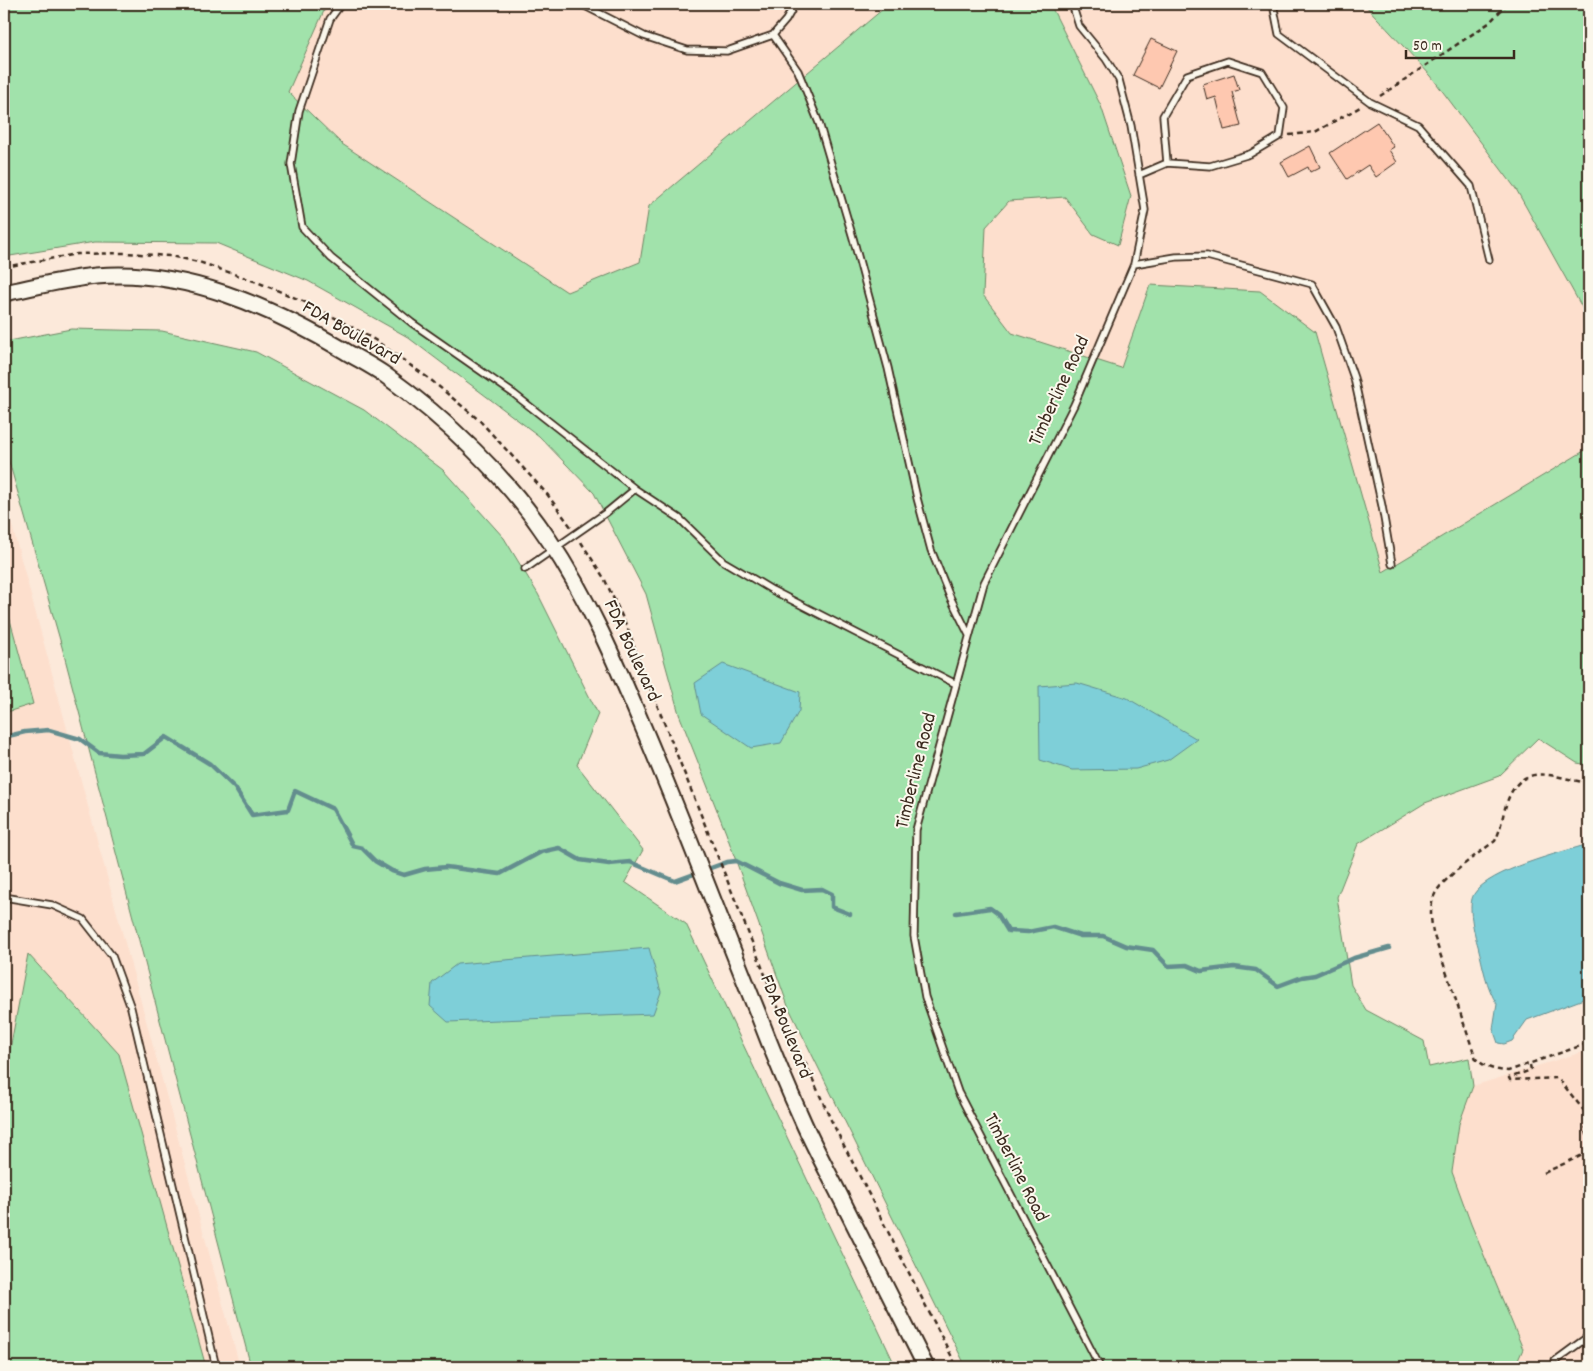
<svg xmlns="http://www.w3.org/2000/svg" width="1593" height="1371" font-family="Dekko,sans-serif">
  <rect width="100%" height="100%" fill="#fce9da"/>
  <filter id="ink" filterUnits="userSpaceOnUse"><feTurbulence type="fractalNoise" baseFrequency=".02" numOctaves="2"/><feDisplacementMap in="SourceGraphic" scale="10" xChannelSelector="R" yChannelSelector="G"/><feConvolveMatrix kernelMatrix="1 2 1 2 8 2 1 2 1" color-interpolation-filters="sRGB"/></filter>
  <g filter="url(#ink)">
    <path fill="#fddfcd" d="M327 4H889L649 206 641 262 567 292 342 144 287 92Z
      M1050 4H1364L1431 76 1516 189 1589 320V448L1383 573 1315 332 1150 285 1121 369 1012 333 983 295 986 227 1009 201 1065 197 1093 234 1118 245 1131 196 1101 106Z
      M4 496 215 1275 240 1367H4Z
      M1589 1050V1367H1515L1523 1349 1471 1224 1452 1172 1459 1124 1473 1086Z"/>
    <path fill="#a1e2ab" stroke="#6e8664" d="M4 4H327L288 92 342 144 567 292 640 262 649 206 889 4H1050L1101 106 1131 196 1118 245 1093 234 1065 197 1009 201 986 227 983 295 1012 333 1121 368 1150 285 1260 291 1315 332 1383 572 1589 448V765L1577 763 1538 738 1499 776 1425 803 1358 844 1337 897 1351 985 1366 1010 1424 1041 1429 1067 1469 1058 1473 1086 1459 1124 1452 1172 1471 1224 1523 1349 1515 1367H966L788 1006 726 833 679 714 646 594 594 493 539 436 406 336 308 281 216 243 95 242 4 257Z
      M1364 4H1589V320L1516 189 1431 76Z
      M71 329 162 331 256 352 364 410 443 470 504 538 538 594 598 714 577 765 643 850 625 882 686 924 896 1367H251L62 647 4 444V342Z
      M4 598 33 704 4 713Z
      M28 954 119 1054 206 1367H4V1081Z"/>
    <path fill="#7ecfd8" stroke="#638d8e" d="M723 664 800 692 799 711 781 743 751 748 701 714 695 683Z
      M1077 683 1127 698 1197 739 1168 760 1136 769 1072 770 1040 760 1039 686Z
      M1589 844V997L1527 1020 1512 1041 1504 1044 1498 1043 1493 1029 1497 1004C1486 987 1483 966 1478 946 1474 933 1467 905 1474 894 1489 870 1562 852 1589 844Z
      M649 948 661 992 653 1014 448 1022 430 1006 432 983 457 964Z"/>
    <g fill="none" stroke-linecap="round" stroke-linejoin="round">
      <path stroke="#638d8e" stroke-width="4.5" d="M4 737 25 732 49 730 80 739 99 753 120 755 144 754 166 737 210 764 235 788 252 815 288 810 295 791 333 809 353 846 362 848 375 861 392 871 404 875 425 869 446 867 500 874 541 852 559 848 580 860 609 864 630 862 675 881 727 862 736 861 779 883 802 890 822 889 832 894V907L850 914
        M956 913 990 908 997 913 1008 931 1028 932 1053 927 1081 936H1103L1126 946 1153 950 1168 966 1187 965 1201 971 1234 967 1256 970 1278 986 1302 977 1315 975 1354 958 1389 948"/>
    </g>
    <path fill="#fec8b0" stroke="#3b2a1e" d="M1151 39 1177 51 1159 88 1133 75Z
      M1234 74 1239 90 1232 92 1241 126 1224 130 1216 97 1207 100 1203 84Z
      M1377 122 1394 147 1389 150 1397 162 1376 177 1368 165 1347 179 1330 153Z
      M1310 146 1320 167 1310 172 1308 167 1289 177 1281 162Z"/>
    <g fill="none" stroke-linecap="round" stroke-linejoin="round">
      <defs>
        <path id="service" d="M341 4 330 19 299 111 291 164 302 227 331 258 412 323 514 394 635 489 607 512 525 569
          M581 4 644 36 687 50 727 51 773 35 786 20 795 4
          M1072 4 1079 26 1106 59 1119 80 1131 126 1145 210 1134 264 1074 405 984 583 916 830 914 936 925 997 958 1092 1100 1367
          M1273 4 1279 34 1370 102 1418 125 1471 186 1489 260
          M773 35 798 71 819 123 853 238 888 368 917 498 931 550 950 597 969 635
          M1139 175 1167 163 1210 166 1250 154 1280 136 1284 108 1262 72 1228 61 1187 75 1163 116 1167 163
          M1134 264 1176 257 1207 256 1312 284 1336 327 1354 378 1382 506 1392 564
          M635 489 679 518 723 561 772 590 956 684
          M4 897 52 905 83 919 112 956 131 1008 216 1367
          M1554 1367 1555 1361 1589 1336"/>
        <path id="tertiary" d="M4 293C34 287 64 279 96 276 184 268 271 307 345 351 358 359 372 366 385 375 445 418 508 478 549 540 588 598 616 663 643 727 684 823 720 920 759 1016 772 1050 786 1084 801 1117 813 1145 828 1172 842 1200 870 1256 898 1312 926 1367"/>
      </defs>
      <use href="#service" stroke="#3b2a1e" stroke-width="9"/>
      <use href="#tertiary" stroke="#3b2a1e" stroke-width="19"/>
      <path stroke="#3b2a1e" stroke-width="2.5" stroke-dasharray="5 4" stroke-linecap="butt" d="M1380 96 1489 23 1507 4
        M1289 135 1315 132 1362 106
        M4 267 77 254 125 253 170 256 199 262 257 282 310 304 375 340 431 380 480 421 547 494 571 527
        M581 542 604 578 628 629 639 660 794 1047 804 1060 831 1120 957 1367
        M1589 783C1554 778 1521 758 1506 805 1502 817 1501 830 1495 841 1480 852 1442 879 1435 894 1429 906 1431 920 1433 933L1476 1059C1486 1068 1495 1070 1508 1071L1589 1043
        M1530 1065 1531 1070 1509 1078 1510 1080 1558 1078 1589 1117
        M1589 1130 1585 1127 1589 1141
        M1544 1173 1589 1152"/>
      <use href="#service" stroke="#fbf7ec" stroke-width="5.5"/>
      <use href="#tertiary" stroke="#fbf7ec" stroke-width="15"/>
    </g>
  </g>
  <g text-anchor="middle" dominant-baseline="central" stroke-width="4" stroke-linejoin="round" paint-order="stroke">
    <g font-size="20" fill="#3b2a1e" stroke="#fbf7ec">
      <text transform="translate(351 334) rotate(30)">FDA Boulevard</text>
      <text transform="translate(1060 391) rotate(-65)">Timberline Road</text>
      <text transform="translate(631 651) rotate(65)">FDA Boulevard</text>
      <text transform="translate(917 771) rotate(-76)">Timberline Road</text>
      <text transform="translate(785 1027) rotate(68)">FDA Boulevard</text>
      <text transform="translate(1015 1168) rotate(63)">Timberline Road</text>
    </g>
  </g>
  <rect width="1593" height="1371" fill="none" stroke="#fbf7ec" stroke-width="20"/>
  <rect x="10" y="10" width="1573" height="1351" fill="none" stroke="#3b2a1e" stroke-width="2" filter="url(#ink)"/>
  <path d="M1406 50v8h108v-8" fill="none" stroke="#3b2a1e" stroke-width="2.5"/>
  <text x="1413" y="50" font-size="15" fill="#3b2a1e" stroke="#fbf7ec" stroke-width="4" paint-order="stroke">50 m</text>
</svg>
